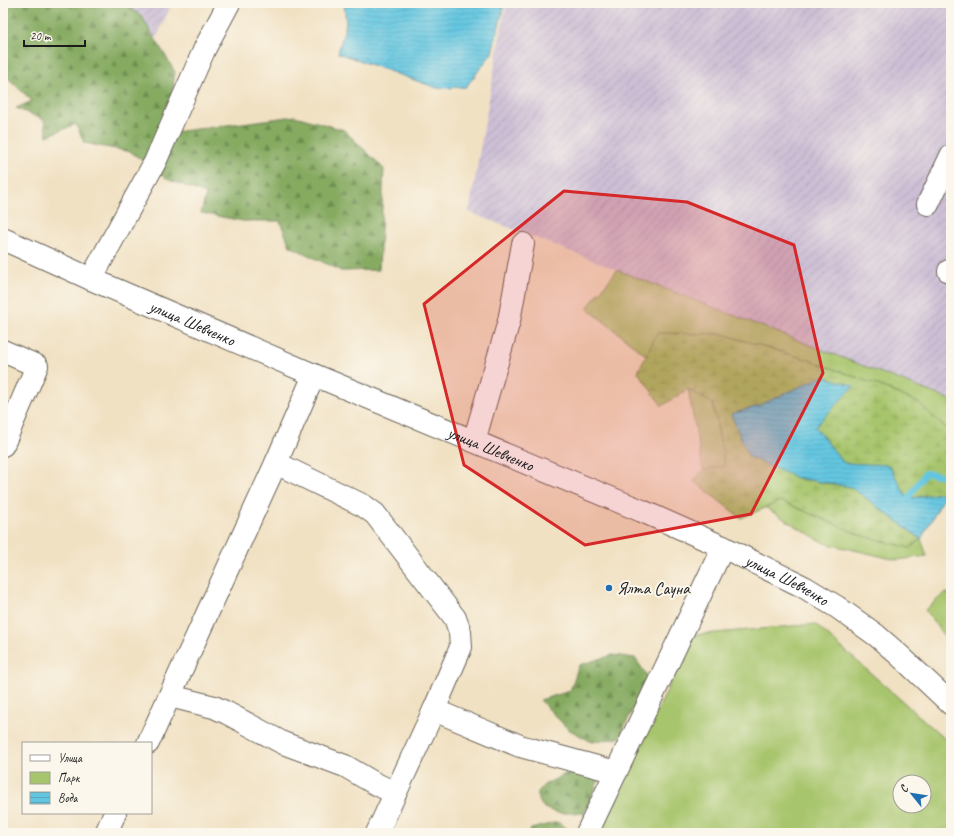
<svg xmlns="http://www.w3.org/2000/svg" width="954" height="836" font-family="Caveat,sans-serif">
  <defs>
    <pattern id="industrial-furrows" width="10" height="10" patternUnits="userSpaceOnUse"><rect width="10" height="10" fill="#ccbed4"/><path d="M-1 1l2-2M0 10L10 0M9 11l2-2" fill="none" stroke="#afa3b5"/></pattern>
    <pattern id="forest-firs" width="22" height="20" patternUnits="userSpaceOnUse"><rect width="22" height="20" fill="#85aa60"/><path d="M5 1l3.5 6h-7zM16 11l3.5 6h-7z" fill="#6c8a4e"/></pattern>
    <pattern id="wetland-marsh" width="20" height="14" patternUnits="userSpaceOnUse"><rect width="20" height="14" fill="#a7c56c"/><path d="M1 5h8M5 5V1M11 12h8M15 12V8" fill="none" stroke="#8fa95d"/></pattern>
    <pattern id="water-rules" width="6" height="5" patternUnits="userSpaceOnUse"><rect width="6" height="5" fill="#63c6e1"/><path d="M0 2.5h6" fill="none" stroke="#55aac0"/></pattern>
  </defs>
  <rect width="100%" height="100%" fill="#fbf7ec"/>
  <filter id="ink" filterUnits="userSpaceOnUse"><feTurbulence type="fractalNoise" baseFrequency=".025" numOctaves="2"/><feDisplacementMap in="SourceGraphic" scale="8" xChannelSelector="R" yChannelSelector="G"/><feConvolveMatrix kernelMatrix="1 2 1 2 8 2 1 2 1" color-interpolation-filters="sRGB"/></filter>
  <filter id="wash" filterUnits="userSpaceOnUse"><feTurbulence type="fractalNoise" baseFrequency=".012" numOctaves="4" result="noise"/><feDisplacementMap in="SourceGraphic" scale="16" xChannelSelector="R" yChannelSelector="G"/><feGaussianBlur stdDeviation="0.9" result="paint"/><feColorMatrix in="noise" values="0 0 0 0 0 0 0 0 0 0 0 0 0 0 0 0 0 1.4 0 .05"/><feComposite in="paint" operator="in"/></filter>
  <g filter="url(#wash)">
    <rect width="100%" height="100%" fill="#f1e1c3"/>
    <path fill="url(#industrial-furrows)" d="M71 3H172L155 41Z
      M506 3H951V400L469 212Z"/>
    <path fill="#a7c56c" stroke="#627044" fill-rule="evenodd" d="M617 270 951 400V493L851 487 921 539 927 556 897 560 824 543 703 470 688 389 587 308Z
      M945 593 951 595V646L925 610Z
      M815 624 951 744V833H600L693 635ZM900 782H924V806H900Z"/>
    <path fill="url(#forest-firs)" stroke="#50633e" d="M3 3H122L141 15 175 72 167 133 295 116 344 130 384 169 379 270 341 271 290 246 280 221H243L201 213 206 194 167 179 131 152 84 143 76 124 47 136 44 120 16 108 32 101 3 73Z
      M613 655 635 658 648 677 619 738 592 742 568 729 540 700 570 691 579 665Z
      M569 772 601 775 584 813H558L544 808 538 800V792L544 785Z
      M557 822 575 833H527L531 829Z"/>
    <path fill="url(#wetland-marsh)" stroke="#627044" d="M657 333 722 334 809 360 878 385 919 403 951 433V493L947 492 908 499 889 466 844 464 815 427 756 407 731 414 797 478 851 487 921 539 910 548 860 535 781 501 741 518 694 481 703 470 725 466 713 404 688 389 662 406 638 372Z"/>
    <path fill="url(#water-rules)" stroke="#40717e" d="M344 3H503V10L492 53 466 87 437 88 338 53 346 23Z
      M823 376 854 386 815 427 844 463 889 465 908 499 947 492 921 539 851 487 797 478 749 457 731 414 756 407Z"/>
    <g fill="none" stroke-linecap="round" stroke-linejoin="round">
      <path stroke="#63c6e1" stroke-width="6" d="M908 499 925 473 951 477"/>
    </g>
  </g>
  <g filter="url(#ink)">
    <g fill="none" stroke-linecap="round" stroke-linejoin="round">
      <defs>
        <g id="minor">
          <path d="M928 204 951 156"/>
          <path id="s1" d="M3 239 91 279 314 375 642 511 723 547 804 587 837 607 876 635 899 655 951 704"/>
          <path d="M949 271 951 272"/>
          <path d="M91 279 155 162 205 48 229 3"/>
          <path d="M3 351 37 366 3 445"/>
          <path d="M474 441 509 321 523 244"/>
          <path d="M276 463 364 506 375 514 455 618 460 632 461 647 434 710 520 746 616 772"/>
          <path d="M170 696 214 707 227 713 283 743 345 766 374 783 395 793"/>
          <path d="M148 743 276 463 314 375"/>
          <path d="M106 833 115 813"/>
          <path d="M377 833 434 710"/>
          <path d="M587 833 723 547"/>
        </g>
      </defs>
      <use href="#minor" stroke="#676156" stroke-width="24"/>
      <use href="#minor" stroke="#fff" stroke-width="22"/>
    </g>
  </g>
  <path fill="#d62828" fill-opacity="0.2" stroke="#d62828" stroke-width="3" stroke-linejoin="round" d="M564 191 687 202 794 245 823 373 751 514 585 545 464 465 424 304Z"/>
  <circle fill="#1f6fb2" stroke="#fbf7ec" stroke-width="1.5" cx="609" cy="588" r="4"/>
  <g text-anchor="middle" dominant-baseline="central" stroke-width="4" stroke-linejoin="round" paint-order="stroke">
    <g font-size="17" fill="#1c1c1c" stroke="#fbf7ec">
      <text stroke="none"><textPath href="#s1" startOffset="207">улица Шевченко</textPath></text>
      <text stroke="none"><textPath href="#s1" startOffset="531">улица Шевченко</textPath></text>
      <text stroke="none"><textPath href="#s1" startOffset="855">улица Шевченко</textPath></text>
    </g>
    <g font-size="17" fill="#1c1c1c" stroke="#fbf7ec" text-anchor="start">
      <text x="617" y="588">Ялта Сауна</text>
    </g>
  </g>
  <rect width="954" height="836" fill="none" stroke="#fbf7ec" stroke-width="16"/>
  <rect x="22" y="742" width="130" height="72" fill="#fbf7ec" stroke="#a29f99"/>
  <rect x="30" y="755" width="20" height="6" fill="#ffffff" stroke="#a29f99"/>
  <text x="58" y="762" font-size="12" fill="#1c1c1c">Улица</text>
  <rect x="30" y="772" width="20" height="12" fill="#a7c56c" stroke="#a29f99"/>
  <text x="58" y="782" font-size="12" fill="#1c1c1c">Парк</text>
  <rect x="30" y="792" width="20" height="12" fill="url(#water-rules)" stroke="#a29f99"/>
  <text x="58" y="802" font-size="12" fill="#1c1c1c">Вода</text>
  <g transform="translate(912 794) rotate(300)"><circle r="19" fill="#fbf7ec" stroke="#a29f99"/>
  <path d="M0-3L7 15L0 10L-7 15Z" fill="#1f6fb2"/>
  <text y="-6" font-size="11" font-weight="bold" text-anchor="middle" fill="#1c1c1c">С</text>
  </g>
  <path d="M24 40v6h61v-6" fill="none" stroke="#1c1c1c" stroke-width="2"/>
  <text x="30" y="40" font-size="12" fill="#1c1c1c" stroke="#fbf7ec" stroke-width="3" paint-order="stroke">20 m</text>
</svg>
